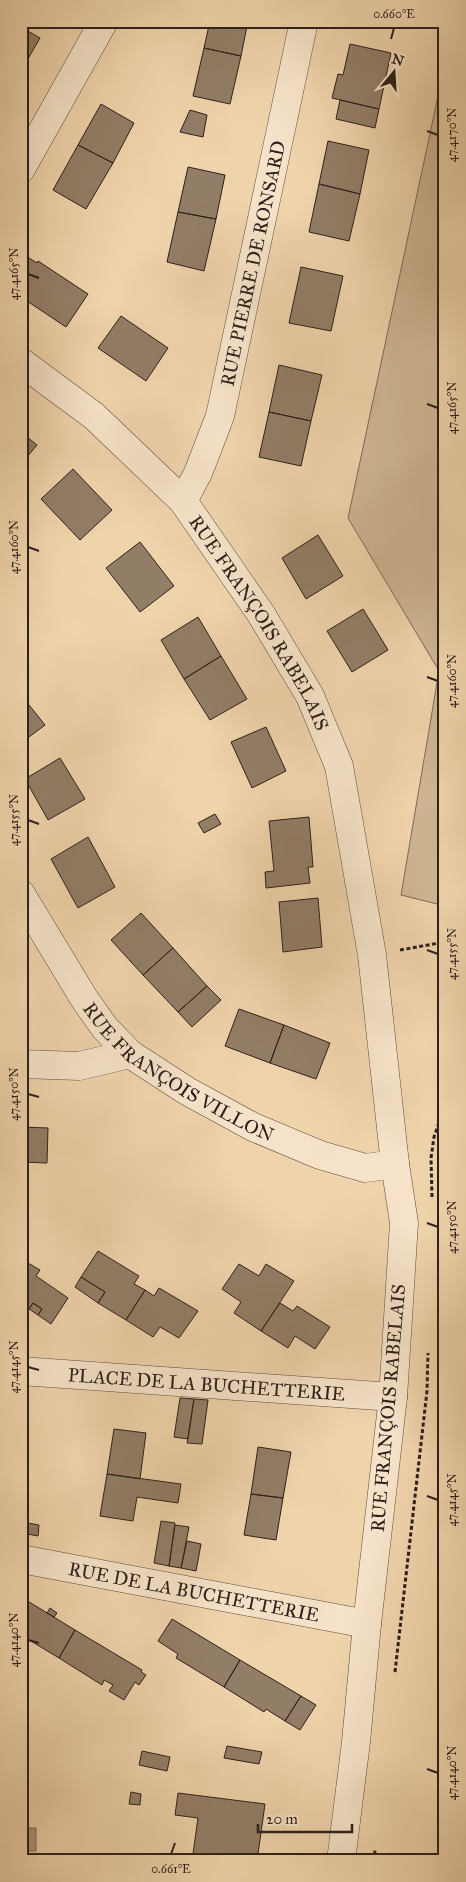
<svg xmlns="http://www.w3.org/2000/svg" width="466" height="1882" font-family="'IM FELL Great Primer',serif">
  <rect width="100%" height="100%" fill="#efd3ab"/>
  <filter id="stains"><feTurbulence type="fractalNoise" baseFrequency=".004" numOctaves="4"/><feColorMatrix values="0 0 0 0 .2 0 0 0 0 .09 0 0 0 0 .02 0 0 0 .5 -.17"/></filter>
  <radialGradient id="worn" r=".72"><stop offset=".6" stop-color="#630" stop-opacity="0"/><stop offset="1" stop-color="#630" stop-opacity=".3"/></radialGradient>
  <path fill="#ceb593" stroke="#7e6a57" d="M445 63V906L401 895 439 671 348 518Z"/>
  <path fill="#ad967a" stroke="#7a6754" d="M21 1828H36V1851H21Z"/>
  <path fill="#927d66" stroke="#2d201b" d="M210 21H248L241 56 204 48Z
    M21 27 40 38 21 71Z
    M350 44 391 53 379 109 332 98 338 74 343 75Z
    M204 48 241 56 230 104 193 96Z
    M340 100 379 109 375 128 336 119Z
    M101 104 134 123 113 163 78 145Z
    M190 110 207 115 203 137 180 132Z
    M328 141 369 150 360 194 319 184Z
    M78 145 113 163 86 209 53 190Z
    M188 167 225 175 216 219 178 212Z
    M319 184 360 194 349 241 309 232Z
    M178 212 216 219 204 271 167 262Z
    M21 253 37 263 38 261 88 294 66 327 21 297Z
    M301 267 343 276 331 331 289 323Z
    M121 316 168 348 146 381 98 348Z
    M279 365 322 375 311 421 269 412Z
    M269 412 311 421 301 466 259 457Z
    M21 432 37 445 21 464Z
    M73 469 112 510 80 540 41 499Z
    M318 535 343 576 306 599 282 558Z
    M140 542 174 586 140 612 106 568Z
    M363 609 388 650 352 672 327 631Z
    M198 617 221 656 184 679 161 640Z
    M221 656 247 699 210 720 184 679Z
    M21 695 45 725 21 743Z
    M266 727 286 771 252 788 231 742Z
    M60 758 85 799 48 820 25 779Z
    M215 814 221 824 204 833 198 823Z
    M309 817 313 867H308L310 883 266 888 265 872 274 871 269 821Z
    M88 837 115 887 78 908 51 859Z
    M318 898 322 947 283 952 279 902Z
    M141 913 173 948 143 975 111 940Z
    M173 948 207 986 178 1012 143 975Z
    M21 976H25V1013H21Z
    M207 986 221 1000 192 1027 178 1012Z
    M239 1009 284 1025 270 1063 225 1046Z
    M284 1025 330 1043 316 1079 270 1063Z
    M21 1127 48 1128 47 1163 21 1162Z
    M98 1251 139 1276 134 1284 145 1290 126 1320 98 1303 105 1292 81 1277Z
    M21 1259 40 1270 36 1276 68 1298 51 1324 38 1315 42 1309 33 1303 21 1321Z
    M239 1264 259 1276 266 1264 294 1281 261 1331 234 1313 241 1302 222 1289Z
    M81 1277 105 1292 98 1303 75 1287Z
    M159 1288 198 1311 179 1338 160 1327 153 1337 126 1320 145 1290 154 1296Z
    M33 1303 42 1309 38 1315 29 1309Z
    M280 1303 293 1311 297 1306 330 1327 315 1349 295 1336 288 1348 261 1331Z
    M180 1398 194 1399 188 1439 174 1437Z
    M194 1399 208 1400 202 1444 187 1443Z
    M114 1429 146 1433 140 1479 107 1474Z
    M258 1447 291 1452 283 1498 251 1494Z
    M107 1474 181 1484 178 1503 137 1497 133 1521 100 1516Z
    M251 1494 283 1498 276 1540 244 1535Z
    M161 1521 175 1523 169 1566 154 1563Z
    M28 1523 39 1525 38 1536 27 1534Z
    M175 1525 189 1527 181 1568 169 1566Z
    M187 1541 201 1544 196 1571 181 1568Z
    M21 1597 75 1630 59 1658 21 1635Z
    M50 1608 57 1613 54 1617 47 1613Z
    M172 1619 240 1660 224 1687 176 1658 178 1654 158 1641Z
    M75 1630 142 1670 141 1672 146 1675 139 1685 135 1682 124 1700 109 1691 113 1685 104 1680 102 1685 59 1658Z
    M240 1660 301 1696 285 1721 266 1709 264 1712 224 1687Z
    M301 1696 316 1705 300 1730 285 1721Z
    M227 1746 262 1752 259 1764 224 1758Z
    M142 1751 170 1757 167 1771 139 1765Z
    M131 1792 141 1794 140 1805 129 1804Z
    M178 1793 265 1804 257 1861H192L198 1818 175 1815Z"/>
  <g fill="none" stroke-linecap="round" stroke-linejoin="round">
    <defs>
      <g id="minor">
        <path d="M21 169 104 21"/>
        <path id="s1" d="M21 362 94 416 183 501 261 614 310 696 339 766 372 955 395 1164 404 1223 393 1397 367 1624 356 1742 341 1861"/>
        <path id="s2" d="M183 501 198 473 220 416 304 21"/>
        <path id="s3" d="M21 894 85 1000 105 1028 130 1054 187 1091 253 1127 320 1155 365 1168 395 1164"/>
        <path d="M21 1064 79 1066 130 1054"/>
        <path id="s4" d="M21 1371 393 1397"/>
        <path id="s5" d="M21 1559 367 1624"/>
      </g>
    </defs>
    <use href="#minor" stroke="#5e4d3f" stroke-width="29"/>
    <path stroke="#2d201b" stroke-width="3" stroke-dasharray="4 2.5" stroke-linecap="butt" d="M400 950 445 942
      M432 1197 431 1158 434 1137 445 1105
      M395 1672 427 1391 428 1353
      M374 1861 375 1850"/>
    <use href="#minor" stroke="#f5e2c8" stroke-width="28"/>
  </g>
  <path fill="none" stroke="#2d201b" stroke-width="2" d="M391 39 394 28M427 131 438 135M28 274 39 278M427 404 438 408M28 547 39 551M427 677 438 681M28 820 39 824M427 950 438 954M28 1094 39 1097M427 1223 438 1227M28 1367 39 1370M427 1496 438 1500M28 1640 39 1643M427 1769 438 1773M171 1854 175 1843"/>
  <g text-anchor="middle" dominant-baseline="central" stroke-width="4.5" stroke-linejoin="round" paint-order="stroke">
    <g font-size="19" fill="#2d201b" stroke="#f5e2c8">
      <text stroke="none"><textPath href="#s2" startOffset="249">RUE PIERRE DE RONSARD</textPath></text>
      <text stroke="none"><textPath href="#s1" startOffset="358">RUE FRANÇOIS RABELAIS</textPath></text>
      <text stroke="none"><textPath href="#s3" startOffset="244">RUE FRANÇOIS VILLON</textPath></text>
      <text stroke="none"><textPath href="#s4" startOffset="186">PLACE DE LA BUCHETTERIE</textPath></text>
      <text transform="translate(388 1408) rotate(-85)">RUE FRANÇOIS RABELAIS</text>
      <text stroke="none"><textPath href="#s5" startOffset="176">RUE DE LA BUCHETTERIE</textPath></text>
    </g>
  </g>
  <rect width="466" height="1882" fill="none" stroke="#efd3ab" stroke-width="55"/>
  <g transform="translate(394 72) rotate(18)" stroke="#f5e2c8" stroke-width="4" paint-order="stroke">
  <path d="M0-4L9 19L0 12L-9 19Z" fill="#2d201b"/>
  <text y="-8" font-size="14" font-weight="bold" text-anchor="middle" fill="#2d201b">N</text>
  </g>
  <path d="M258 1824v8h94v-8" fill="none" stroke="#2d201b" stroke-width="2.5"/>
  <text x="266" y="1824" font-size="15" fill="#2d201b" stroke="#f5e2c8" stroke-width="4" paint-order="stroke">20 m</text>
  <rect x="28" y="28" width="410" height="1826" fill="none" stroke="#2d201b" stroke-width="2"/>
  <g font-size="12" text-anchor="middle" fill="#2d201b">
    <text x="394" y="18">0.660°E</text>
    <text transform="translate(452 135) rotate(-90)" y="4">47.4170°N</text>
    <text transform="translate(14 274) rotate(-90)" y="4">47.4165°N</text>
    <text transform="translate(452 408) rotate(-90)" y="4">47.4165°N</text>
    <text transform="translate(14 547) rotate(-90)" y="4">47.4160°N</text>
    <text transform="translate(452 681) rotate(-90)" y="4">47.4160°N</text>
    <text transform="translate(14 820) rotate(-90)" y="4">47.4155°N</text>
    <text transform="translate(452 954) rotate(-90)" y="4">47.4155°N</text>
    <text transform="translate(14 1094) rotate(-90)" y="4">47.4150°N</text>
    <text transform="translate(452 1227) rotate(-90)" y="4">47.4150°N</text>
    <text transform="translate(14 1367) rotate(-90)" y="4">47.4145°N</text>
    <text transform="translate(452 1500) rotate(-90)" y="4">47.4145°N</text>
    <text transform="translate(14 1640) rotate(-90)" y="4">47.4140°N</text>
    <text transform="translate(452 1773) rotate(-90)" y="4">47.4140°N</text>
    <text x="171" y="1873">0.661°E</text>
  </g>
  <rect width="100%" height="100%" filter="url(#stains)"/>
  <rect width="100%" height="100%" fill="url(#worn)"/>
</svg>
